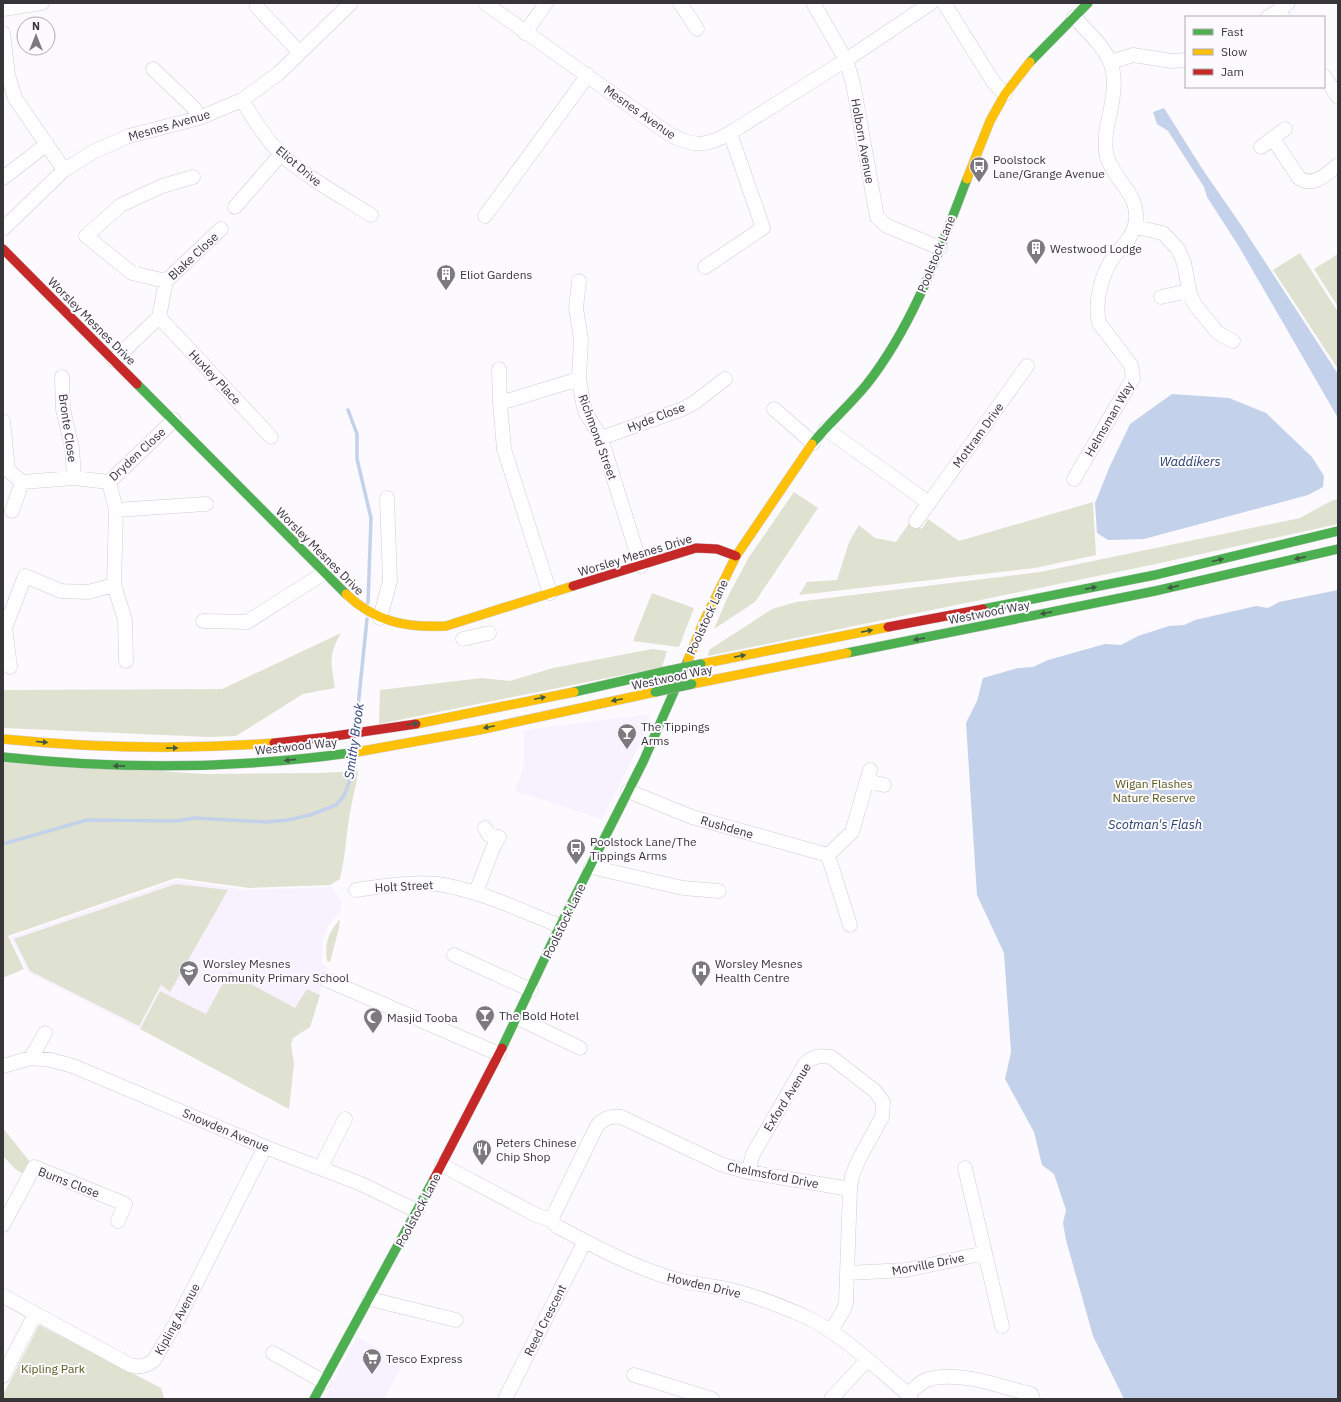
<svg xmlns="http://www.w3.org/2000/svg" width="1341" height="1402" font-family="'IBM Plex Sans',sans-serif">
  <rect width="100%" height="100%" fill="#fcfafe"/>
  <path fill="#f8f1ff" d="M651 714 640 744 602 819 515 791 524 766V730Z
    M177 880 244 890 332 887 341 902V909L329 925 323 937 322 963 328 969 323 978 320 995 310 1027 293 1038 291 1044 294 1064 289 1109 140 1029 28 972 11 937Z
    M357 1337 404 1362 384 1399H324Z"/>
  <path fill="#e0e2d1" d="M1300 253 1338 312V369L1273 270Z
    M1338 254V307L1314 269Z
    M794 492 818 508 755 602 714 629 728 596 749 557Z
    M1338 499V524L1151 565 708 656 709 650 772 609 796 602 1040 572 1300 518 1331 501Z
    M1093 502 1096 555 1035 568 799 595 807 582 837 580 849 542 859 525 875 538 896 542 910 522 922 529 928 519 959 541Z
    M652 593 694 608 679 647 633 641Z
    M341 633C328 657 331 661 335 688L303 694 236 736 209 737 3 728V690L222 689Z
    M652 649 667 651 662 667 379 724 380 690 482 678 510 681 553 668Z
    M3 760 204 774 319 773 358 771C357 784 353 795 351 808 346 831 346 855 340 879L330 885 249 888 176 878 8 936 24 969 3 978Z
    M176 884 228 890 170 992 161 985 139 1026 30 971 14 939Z
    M340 919 339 928 330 962 327 961C324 943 329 932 340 919Z
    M229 972 295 1008 307 989 320 995 310 1027 293 1038 291 1044 294 1064 289 1109 140 1029 160 991 206 1014Z
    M3 1128 34 1167 29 1177 15 1169 3 1156Z
    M39 1325 161 1388 164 1397 163 1399H3V1395Z"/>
  <path fill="#c3d1ea" d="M1164 108 1203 170 1241 225 1338 374V418L1238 245 1207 197 1204 187 1168 131 1157 124 1153 112Z
    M1172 394 1229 398 1266 413 1312 457 1324 476 1323 487 1308 495 1144 539 1108 540 1097 533 1095 503 1110 466 1130 424Z
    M1338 590V1399H1124L1093 1336 1066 1240 1063 1223 1066 1210 1054 1174 1042 1165 1034 1132 1005 1079 1011 1052 1004 953 977 895 966 723 977 701 983 678 1018 668 1033 667 1048 660 1105 644 1121 645 1138 636 1169 626 1184 625 1195 620 1256 606 1268 608 1279 602Z"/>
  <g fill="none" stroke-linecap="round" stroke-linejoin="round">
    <path stroke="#c3d1ea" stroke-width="3.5" d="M348 410 357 434V459L371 518 368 603
      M356 726 367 619
      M3 844 87 820 177 821 194 818 266 822 288 820 310 815 336 805 344 796 352 774 353 760"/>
    <defs>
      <path id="street" d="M257 3V7L300 53
        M485 3 669 134C693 147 706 147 730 133L846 60 931 3
        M680 3 697 29
        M813 3 846 60 853 83 877 217 887 226 940 248
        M944 3 994 83 1005 94
        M3 9 42 3
        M1278 11 1288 3
        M1268 17 1278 11 1283 17
        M3 33 8 75 15 98 64 170
        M525 33 546 3
        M1111 62 1133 55 1172 61 1186 60
        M153 69 194 108 199 118
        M1324 76 1338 97
        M242 100C252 117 267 141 282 155 309 179 341 196 371 215
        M1273 139 1299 178C1314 188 1326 174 1338 165
        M1261 147 1285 129
        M3 178 47 144
        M235 207 281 154
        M485 216 588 75
        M1135 227 1163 233 1178 249 1184 263 1190 294 1195 305 1218 333 1233 341
        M3 229 64 170 93 152 129 136 199 118 242 100 279 73 351 3
        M705 267 763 228 730 133
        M166 281 132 273 86 236 121 205 162 186 193 177
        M579 281 576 308 581 339 579 379 583 403 586 413 601 438 641 566
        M1161 297 1189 291
        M159 317 271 437
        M114 360 159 317 166 281 221 229
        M499 369 500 403
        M62 377 63 409 72 448 74 478
        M774 409 813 443
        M3 421 8 470 22 482 74 478 109 482 174 420
        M826 429 929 503 1027 366
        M601 438 680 410 694 403 725 379
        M1074 479 1133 378 1131 365 1099 323C1094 302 1102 272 1115 255 1123 245 1132 238 1135 225 1142 196 1115 182 1107 157 1104 145 1106 130 1109 118 1121 63 1111 56 1074 17
        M116 510 206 504
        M12 511 22 482
        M916 521 929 503
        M114 585 125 620 126 661
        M550 593 504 449 500 403 579 379
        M380 618 390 581 387 498
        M203 621 247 622 324 573
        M3 628H5L25 576 61 591 88 592 114 585 116 510 109 482
        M5 628 10 667
        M463 639 489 633
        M867 781 884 785
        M628 791 692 817 828 855 852 832 870 770
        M828 855 850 925
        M591 867 683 888 719 891
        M356 890C380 886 414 881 438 884 481 891 520 910 560 926
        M476 892 493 848 499 837 489 835 485 828
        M454 955 531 990
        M327 980 499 1054
        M518 1018 580 1048
        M31 1058 45 1033
        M3 1066 31 1058 51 1060 73 1066 265 1147 359 1183 417 1211
        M442 1165 536 1215 551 1220 558 1227C594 1246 631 1266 671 1278 689 1284 708 1285 727 1289 753 1295 779 1305 804 1316 843 1334 875 1367 908 1394L911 1399
        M321 1167 345 1119
        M748 1172 753 1154 805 1064C813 1056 820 1055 831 1057L875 1091 883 1102 882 1117 859 1159 852 1176 850 1189
        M551 1220 597 1126C604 1118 610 1116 621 1117L723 1165 748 1172 850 1189 846 1303 843 1311 831 1331
        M3 1225 34 1167 125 1204 118 1221
        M985 1253 1002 1326
        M848 1273 906 1270 985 1253 965 1168
        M3 1296 130 1365C140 1368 147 1366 154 1360L178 1319 265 1147
        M370 1299 456 1320
        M273 1353 324 1382
        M634 1375 712 1399
        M3 1376 35 1314
        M908 1394C915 1388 923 1379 933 1378 965 1372 1001 1387 1031 1394L1033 1399
        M505 1399 585 1241
        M831 1399 867 1360"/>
      <path id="fast" d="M1030 62 1088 3
        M137 384 346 594
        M812 444C829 423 850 405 867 384 914 324 940 249 967 179
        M983 609 1155 575 1338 531
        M847 653 1155 591 1338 549
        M574 692 662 672
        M3 757C121 770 239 769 357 752
        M502 1048 560 926 643 762 688 660
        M314 1399 434 1179"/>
      <path id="slow" d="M967 179 990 121 1005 94 1030 62
        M346 594C375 622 407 628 446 626L573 586
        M688 660 703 623 736 556 812 444
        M701 664 888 627
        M692 684 847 653
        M416 724 574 692
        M3 739C94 748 183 750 274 743
        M357 752 479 730 655 692"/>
      <path id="jam" d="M3 249 137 384
        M573 586 696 548 717 549 736 556
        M888 627 983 609
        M274 743 328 737 416 724
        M434 1179 502 1048"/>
    </defs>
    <use href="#street" stroke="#cfcdd1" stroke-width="15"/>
    <use href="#fast" stroke="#cfcdd1" stroke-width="10"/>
    <use href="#slow" stroke="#cfcdd1" stroke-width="10"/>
    <use href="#jam" stroke="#cfcdd1" stroke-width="10"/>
    <use href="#street" stroke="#fffeff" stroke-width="14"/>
    <use href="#fast" stroke="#4caf50" stroke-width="9"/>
    <use href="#slow" stroke="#ffc107" stroke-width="9"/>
    <use href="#jam" stroke="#c62828" stroke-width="9"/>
    <defs>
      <path id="fast-bridge" d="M662 672 701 664
        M655 692 692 684"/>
    </defs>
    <use href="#fast-bridge" stroke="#bdb3ad" stroke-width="10" stroke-linecap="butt"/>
    <use href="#fast-bridge" stroke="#4caf50" stroke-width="9"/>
  </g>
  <defs><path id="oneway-solid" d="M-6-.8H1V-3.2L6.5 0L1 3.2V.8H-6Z"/></defs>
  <g fill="#3e5a41">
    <use href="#oneway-solid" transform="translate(1300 558) rotate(167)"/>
    <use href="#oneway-solid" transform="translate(1218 560) rotate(-14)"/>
    <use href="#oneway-solid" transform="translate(1173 587) rotate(167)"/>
    <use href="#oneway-solid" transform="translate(1091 588) rotate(-11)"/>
    <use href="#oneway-solid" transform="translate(1046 613) rotate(169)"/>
    <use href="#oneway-solid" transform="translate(867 631) rotate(-11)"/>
    <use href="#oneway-solid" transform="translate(919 639) rotate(169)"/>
    <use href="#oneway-solid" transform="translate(740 656) rotate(-11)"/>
    <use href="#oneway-solid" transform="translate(540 698) rotate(-12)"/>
    <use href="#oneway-solid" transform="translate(617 700) rotate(168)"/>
    <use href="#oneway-solid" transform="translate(413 724) rotate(-10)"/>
    <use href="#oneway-solid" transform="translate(489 727) rotate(168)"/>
    <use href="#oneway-solid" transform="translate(42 742) rotate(5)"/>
    <use href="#oneway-solid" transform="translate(172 748) rotate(-1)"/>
    <use href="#oneway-solid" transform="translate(290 760) rotate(174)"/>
    <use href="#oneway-solid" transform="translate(119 766) rotate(-179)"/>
  </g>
  <defs>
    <symbol id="bus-pin" viewBox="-11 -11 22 30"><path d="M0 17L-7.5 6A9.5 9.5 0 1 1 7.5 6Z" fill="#7d7a7f" stroke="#fcf9ff"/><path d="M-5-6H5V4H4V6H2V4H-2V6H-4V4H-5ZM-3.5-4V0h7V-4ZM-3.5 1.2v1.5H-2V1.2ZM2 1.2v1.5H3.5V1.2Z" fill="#fff"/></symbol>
    <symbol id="building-pin" viewBox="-11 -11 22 30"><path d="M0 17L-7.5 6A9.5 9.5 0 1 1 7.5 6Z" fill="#7d7a7f" stroke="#fcf9ff"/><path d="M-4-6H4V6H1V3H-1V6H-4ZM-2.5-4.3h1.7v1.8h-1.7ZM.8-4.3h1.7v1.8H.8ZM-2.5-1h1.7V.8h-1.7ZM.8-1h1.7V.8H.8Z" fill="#fff"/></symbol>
    <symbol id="bar-pin" viewBox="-11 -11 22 30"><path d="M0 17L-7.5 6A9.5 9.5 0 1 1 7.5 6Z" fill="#7d7a7f" stroke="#fcf9ff"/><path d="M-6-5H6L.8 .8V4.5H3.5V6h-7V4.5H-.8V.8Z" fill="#fff"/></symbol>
    <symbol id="school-pin" viewBox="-11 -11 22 30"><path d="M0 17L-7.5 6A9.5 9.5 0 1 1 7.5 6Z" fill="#7d7a7f" stroke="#fcf9ff"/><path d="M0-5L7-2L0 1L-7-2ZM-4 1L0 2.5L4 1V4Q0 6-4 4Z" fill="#fff"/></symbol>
    <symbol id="hospital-pin" viewBox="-11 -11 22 30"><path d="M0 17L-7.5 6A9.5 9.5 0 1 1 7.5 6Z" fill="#7d7a7f" stroke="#fcf9ff"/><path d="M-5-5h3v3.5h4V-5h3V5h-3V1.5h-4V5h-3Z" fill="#fff"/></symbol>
    <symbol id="mosque-pin" viewBox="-11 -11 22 30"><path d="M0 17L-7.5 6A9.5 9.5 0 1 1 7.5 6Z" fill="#7d7a7f" stroke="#fcf9ff"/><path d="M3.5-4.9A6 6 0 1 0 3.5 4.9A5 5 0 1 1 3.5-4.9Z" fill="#fff"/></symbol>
    <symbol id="restaurant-pin" viewBox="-11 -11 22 30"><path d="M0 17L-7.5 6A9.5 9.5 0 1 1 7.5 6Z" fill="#7d7a7f" stroke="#fcf9ff"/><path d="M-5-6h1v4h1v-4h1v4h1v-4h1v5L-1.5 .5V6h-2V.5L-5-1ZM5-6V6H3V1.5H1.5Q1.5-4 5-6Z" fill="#fff"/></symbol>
    <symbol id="supermarket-pin" viewBox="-11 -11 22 30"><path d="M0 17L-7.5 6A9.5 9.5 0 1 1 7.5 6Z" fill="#7d7a7f" stroke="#fcf9ff"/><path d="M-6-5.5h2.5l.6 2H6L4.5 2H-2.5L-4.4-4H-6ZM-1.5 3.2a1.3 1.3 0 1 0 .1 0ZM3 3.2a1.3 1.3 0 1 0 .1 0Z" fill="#fff"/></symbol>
  </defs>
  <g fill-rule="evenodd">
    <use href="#bus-pin" x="968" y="155" width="22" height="30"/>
    <use href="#building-pin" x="1025" y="237" width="22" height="30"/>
    <use href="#building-pin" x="435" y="263" width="22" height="30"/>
    <use href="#bar-pin" x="616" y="722" width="22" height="30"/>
    <use href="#bus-pin" x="565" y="837" width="22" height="30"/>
    <use href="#school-pin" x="178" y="959" width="22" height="30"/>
    <use href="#hospital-pin" x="690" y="959" width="22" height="30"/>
    <use href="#bar-pin" x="474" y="1004" width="22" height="30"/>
    <use href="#mosque-pin" x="362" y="1006" width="22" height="30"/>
    <use href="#restaurant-pin" x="471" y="1138" width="22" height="30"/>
    <use href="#supermarket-pin" x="361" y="1347" width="22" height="30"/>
  </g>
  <g text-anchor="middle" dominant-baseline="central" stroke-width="4" stroke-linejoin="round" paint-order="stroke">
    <g font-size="12" fill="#38353a" stroke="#fcf9ff">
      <text transform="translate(640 112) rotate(35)">Mesnes Avenue</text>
      <text transform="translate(169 125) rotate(-16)">Mesnes Avenue</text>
      <text transform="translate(863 141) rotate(80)">Holborn Avenue</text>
      <text transform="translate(299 166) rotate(40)">Eliot Drive</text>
      <text transform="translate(936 254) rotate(-68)">Poolstock Lane</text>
      <text transform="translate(193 256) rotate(-43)">Blake Close</text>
      <text transform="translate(92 321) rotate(45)">Worsley Mesnes Drive</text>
      <text transform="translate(215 377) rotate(47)">Huxley Place</text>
      <text transform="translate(656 417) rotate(-21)">Hyde Close</text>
      <text transform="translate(1109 419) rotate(-60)">Helmsman Way</text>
      <text transform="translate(68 428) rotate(82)">Bronte Close</text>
      <text transform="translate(978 435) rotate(-54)">Mottram Drive</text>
      <text transform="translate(598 437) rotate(70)">Richmond Street</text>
      <text transform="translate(137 454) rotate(-43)">Dryden Close</text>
      <text transform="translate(320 551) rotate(45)">Worsley Mesnes Drive</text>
      <text transform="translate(635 555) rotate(-17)">Worsley Mesnes Drive</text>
      <text transform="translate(989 612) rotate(-11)">Westwood Way</text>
      <text transform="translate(707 617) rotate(-65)">Poolstock Lane</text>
      <text transform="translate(672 677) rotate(-12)">Westwood Way</text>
      <text transform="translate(296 746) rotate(-6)">Westwood Way</text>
      <text transform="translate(727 827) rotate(16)">Rushdene</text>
      <text transform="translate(404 886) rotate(-3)">Holt Street</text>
      <text transform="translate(564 921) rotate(-64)">Poolstock Lane</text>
      <text transform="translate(787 1097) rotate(-58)">Exford Avenue</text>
      <text transform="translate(226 1130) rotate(23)">Snowden Avenue</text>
      <text transform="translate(773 1175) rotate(11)">Chelmsford Drive</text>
      <text transform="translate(69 1182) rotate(21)">Burns Close</text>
      <text transform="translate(418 1210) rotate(-62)">Poolstock Lane</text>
      <text transform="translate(928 1264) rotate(-11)">Morville Drive</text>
      <text transform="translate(704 1285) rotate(13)">Howden Drive</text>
      <text transform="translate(177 1319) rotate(-61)">Kipling Avenue</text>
      <text transform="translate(545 1320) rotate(-63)">Reed Crescent</text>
    </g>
    <g font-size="12" fill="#38353a" stroke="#fcf9ff" text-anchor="start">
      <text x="993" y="159">Poolstock<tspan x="993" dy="14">Lane/Grange Avenue</tspan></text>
      <text x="1050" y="248">Westwood Lodge</text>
      <text x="460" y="274">Eliot Gardens</text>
      <text x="641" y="726">The Tippings<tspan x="641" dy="14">Arms</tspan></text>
      <text x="590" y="841">Poolstock Lane/The<tspan x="590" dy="14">Tippings Arms</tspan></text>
      <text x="203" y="963">Worsley Mesnes<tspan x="203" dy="14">Community Primary School</tspan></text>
      <text x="715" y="963">Worsley Mesnes<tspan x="715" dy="14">Health Centre</tspan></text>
      <text x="499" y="1015">The Bold Hotel</text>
      <text x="387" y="1017">Masjid Tooba</text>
      <text x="496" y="1142">Peters Chinese<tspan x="496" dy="14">Chip Shop</tspan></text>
      <text x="386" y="1358">Tesco Express</text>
    </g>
    <g font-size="12" fill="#585a1a" stroke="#fcf9ff">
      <text x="1154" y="783">Wigan Flashes<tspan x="1154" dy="14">Nature Reserve</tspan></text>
      <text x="53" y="1368">Kipling Park</text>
    </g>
    <g font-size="13" font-style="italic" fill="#28416f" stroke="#fcf9ff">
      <text x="1190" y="461">Waddikers</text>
      <text transform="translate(354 741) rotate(-82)">Smithy Brook</text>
      <text x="1155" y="824">Scotman's Flash</text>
    </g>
  </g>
  <rect width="1341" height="1402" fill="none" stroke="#38353a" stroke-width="8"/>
  <rect x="1185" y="16" width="140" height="72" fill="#fcf9ff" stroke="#aeabb0"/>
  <rect x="1193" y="29" width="20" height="6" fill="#4caf50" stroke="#aeabb0"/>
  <text x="1221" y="36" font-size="12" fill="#38353a">Fast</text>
  <rect x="1193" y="49" width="20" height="6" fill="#ffc107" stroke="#aeabb0"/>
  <text x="1221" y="56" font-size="12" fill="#38353a">Slow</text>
  <rect x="1193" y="69" width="20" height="6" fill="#c62828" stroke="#aeabb0"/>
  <text x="1221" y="76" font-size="12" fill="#38353a">Jam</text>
  <g transform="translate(36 36)"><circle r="19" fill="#fcf9ff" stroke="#aeabb0"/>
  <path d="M0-3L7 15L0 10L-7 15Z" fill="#7d7a7f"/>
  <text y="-6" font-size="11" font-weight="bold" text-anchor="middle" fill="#38353a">N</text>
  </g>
</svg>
